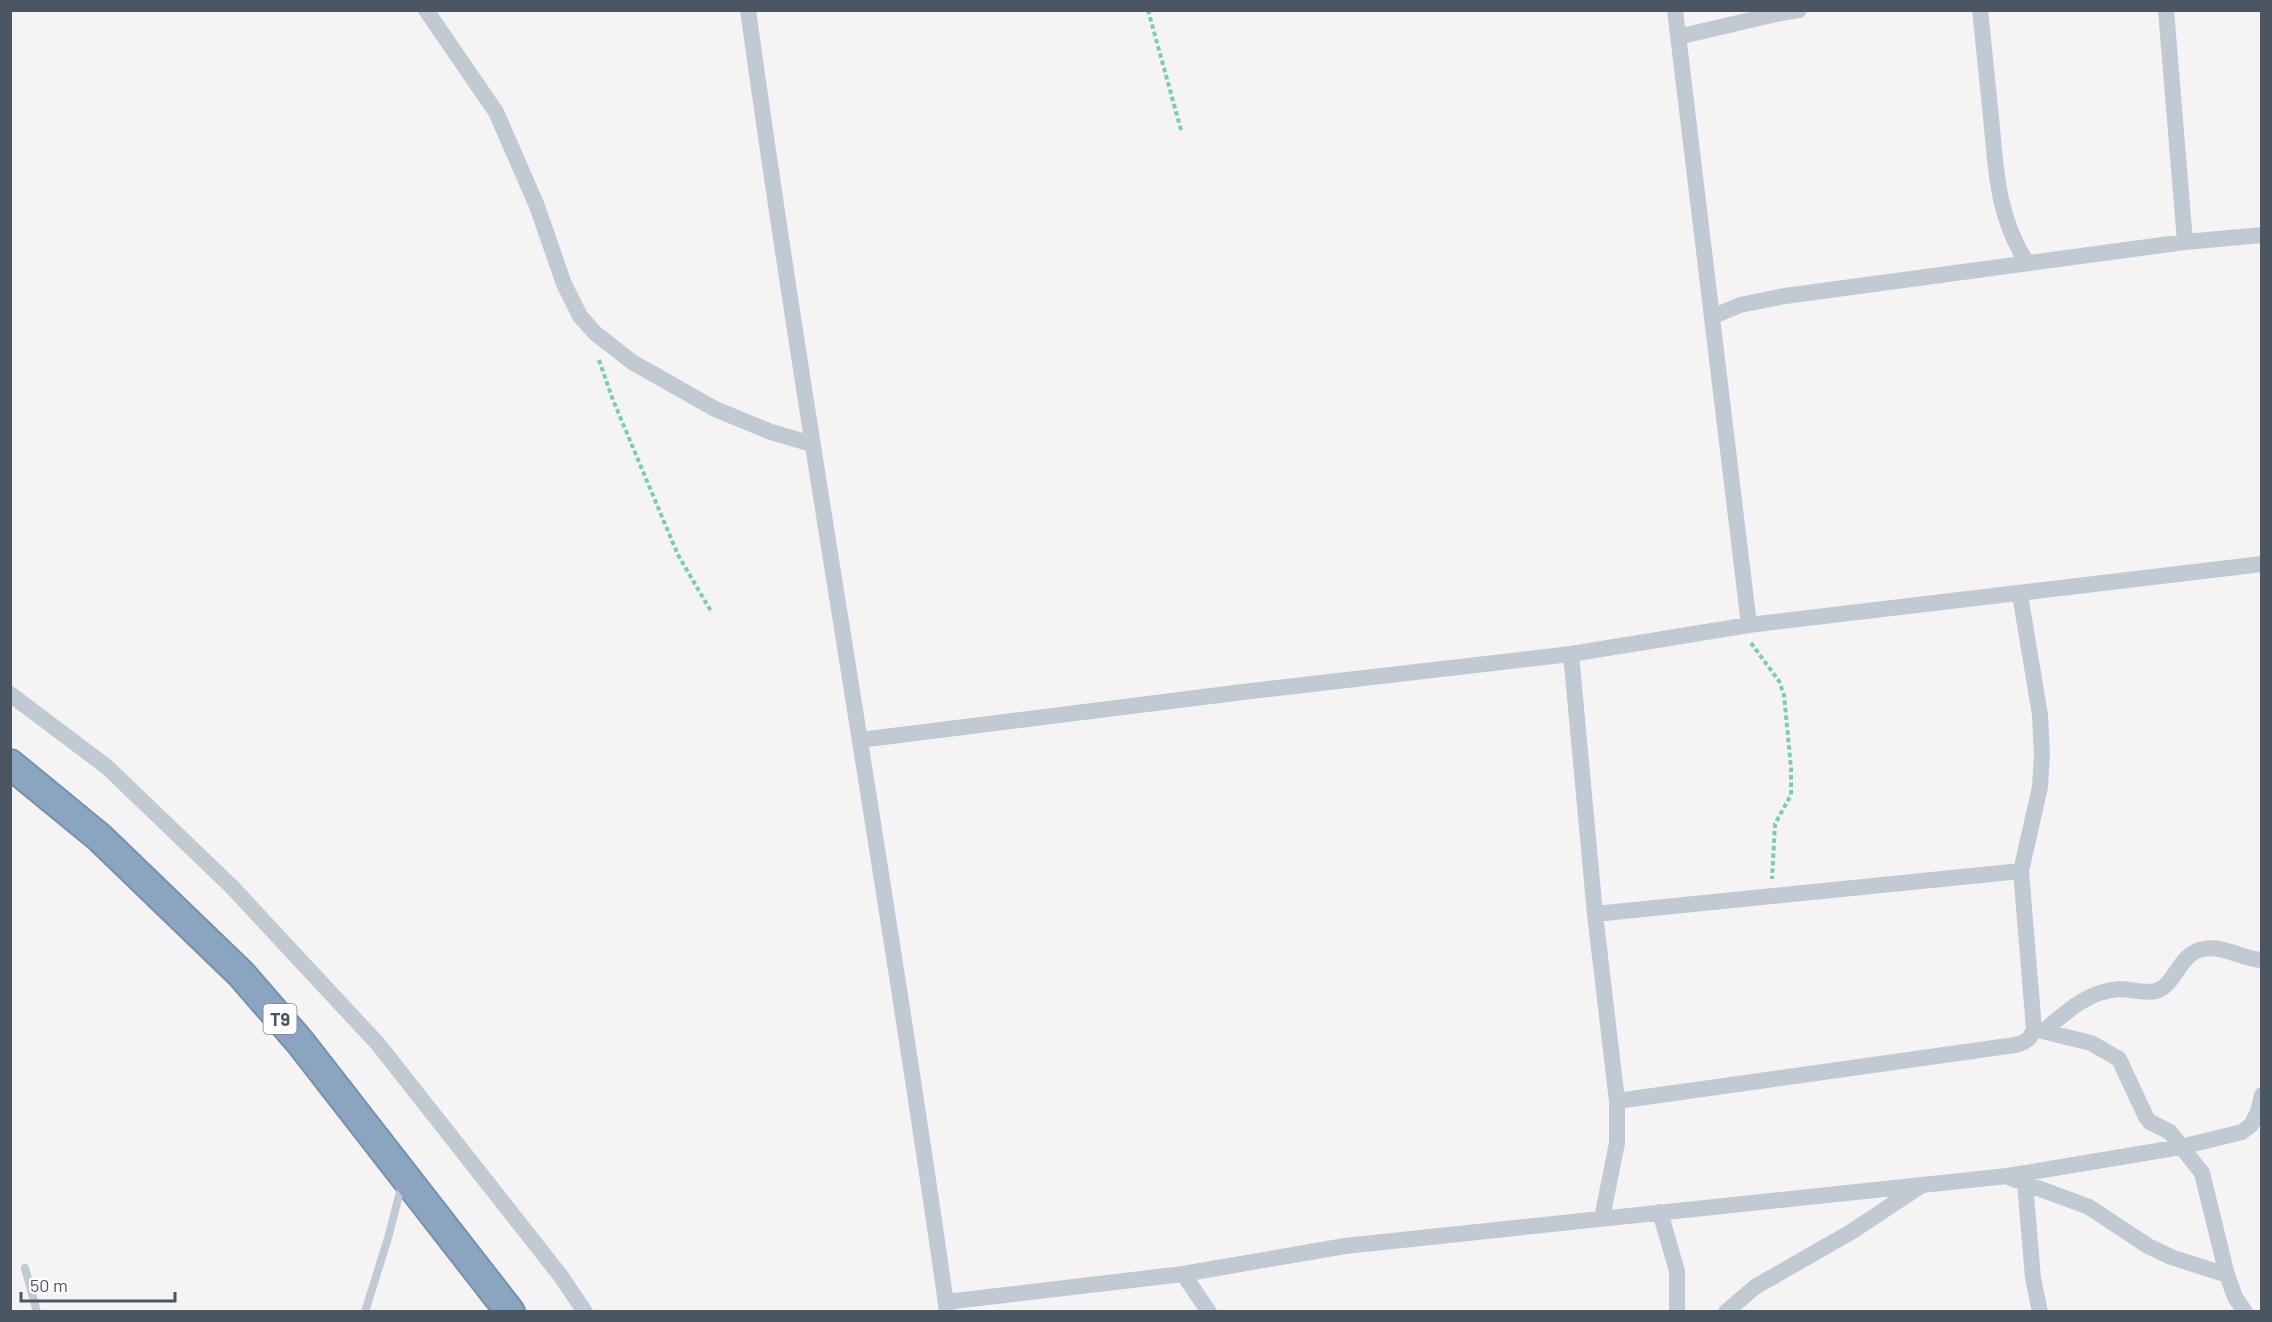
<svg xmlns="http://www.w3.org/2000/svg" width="2272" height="1322" font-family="Barlow,sans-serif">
  <rect width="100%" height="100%" fill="#f5f3f3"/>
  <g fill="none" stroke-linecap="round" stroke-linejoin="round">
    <defs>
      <path id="highway" d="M10 764 99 837 241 974 300 1042 510 1312"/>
    </defs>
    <use href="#highway" stroke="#7690ad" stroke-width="32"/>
    <path stroke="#7ad0a6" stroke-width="4" stroke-dasharray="4.5 3" stroke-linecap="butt" d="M1148 10 1181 130
      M599 360 613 400 678 555 712 613
      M1751 643 1779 681 1784 695 1791 768V795L1775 824 1772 879"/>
    <path stroke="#c1cad2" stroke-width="8" d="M25 1268 37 1312
      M365 1312 388 1238 402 1184"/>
    <path stroke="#c1cad2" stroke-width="16" d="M426 10 496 112 537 206 564 284 580 316 595 333 632 362 715 409 771 432 812 444
      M748 10C808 445 886 876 947 1311
      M1675 10 1749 625
      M1980 10C1984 46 1987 81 1991 117 1996 171 1997 216 2027 263
      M2166 10 2185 242
      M1678 37 1776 14 1799 10
      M1714 316 1740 305 1785 296 2185 242 2262 235
      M1571 654 1595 914 1617 1101V1143L1602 1218
      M10 694 107 767 232 887 378 1044 560 1275 585 1312
      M860 740 1243 692 1571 654 1749 625 2262 564
      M1595 914 2021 871
      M2034 1029 2091 1043 2119 1059 2146 1117 2150 1122 2170 1132 2202 1173 2227 1275 2235 1297 2245 1312
      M2044 1031C2066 1012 2088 991 2119 989 2130 989 2145 994 2156 991 2176 985 2178 954 2203 949 2225 945 2241 959 2262 960
      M1617 1101 2015 1045C2026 1042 2030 1040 2034 1029L2021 871 2040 787 2042 754 2040 715 2020 595
      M2008 1177 2089 1207 2148 1246 2171 1257 2227 1275
      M2025 1183 2033 1278 2040 1312
      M1660 1212 1677 1271V1312
      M1183 1274 1209 1312
      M946 1302 1183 1274 1345 1246 2007 1176 2181 1147 2242 1132 2251 1125 2258 1112 2262 1095
      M1726 1312 1755 1287 1851 1232 1922 1185"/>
    <use href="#highway" stroke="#8ba5c1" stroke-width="28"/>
  </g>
  <g text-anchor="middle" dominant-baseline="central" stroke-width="6" stroke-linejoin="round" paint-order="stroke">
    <rect fill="#fff" stroke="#808990" stroke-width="1.5" x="263.5" y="1004" width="33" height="30" rx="4.5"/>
    <g font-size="18" font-weight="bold" fill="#4a5661">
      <text x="280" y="1019">T9</text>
    </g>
  </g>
  <rect width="2272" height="1322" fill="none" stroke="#4a5661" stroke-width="24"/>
  <path d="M21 1292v9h154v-9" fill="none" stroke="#4a5661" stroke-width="3"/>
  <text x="30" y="1292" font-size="18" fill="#4a5661" stroke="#ffffff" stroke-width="4.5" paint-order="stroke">50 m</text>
</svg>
